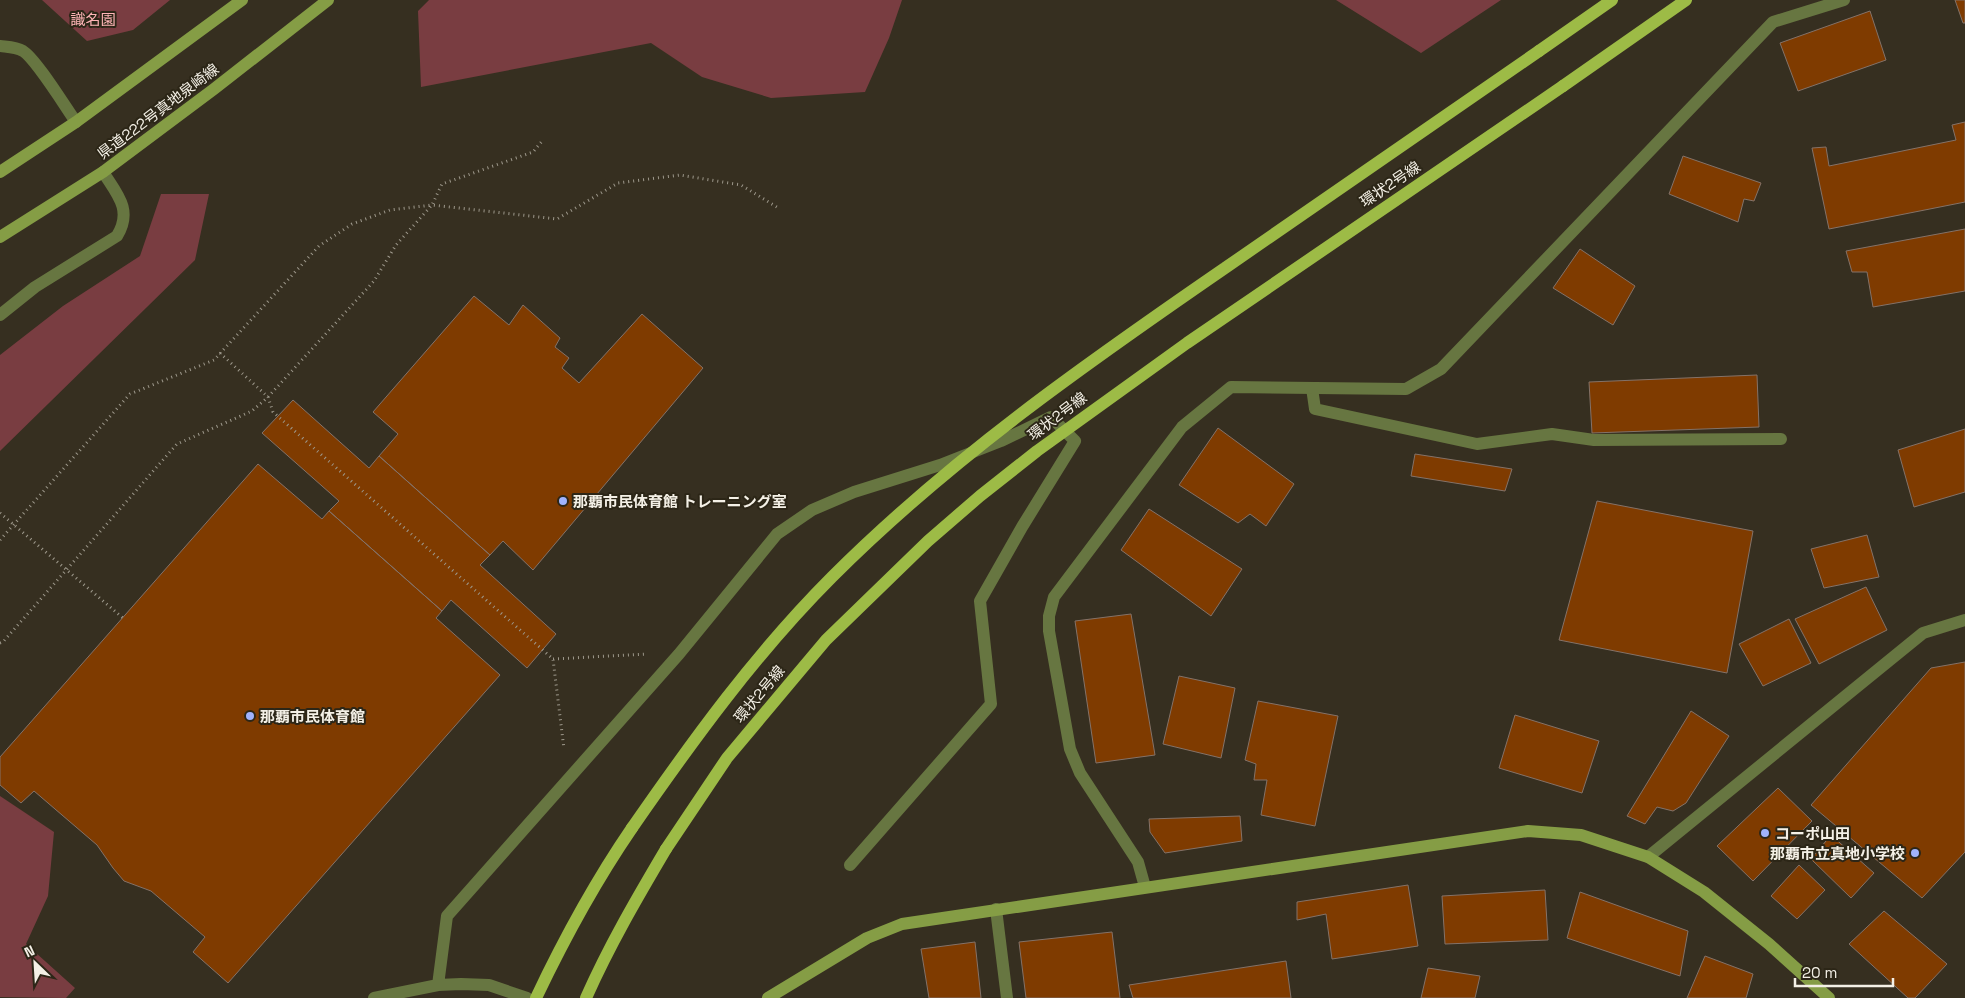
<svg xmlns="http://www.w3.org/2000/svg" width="1965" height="998" font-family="'Space Grotesk','Noto Sans JP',sans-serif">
  <rect width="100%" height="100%" fill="#362f20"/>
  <path fill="#793d41" d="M42 0H170L133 30 87 41Z
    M429 0H902L889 38 865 92 771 98 702 77 651 43 421 87 418 11Z
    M1336 0H1501L1421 53Z
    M161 194H209L195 260 0 451V355L63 306 140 256Z
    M0 796 54 832 48 896 26 944 75 988 66 998 0 997Z"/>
  <path fill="#7f3b00" stroke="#847268" d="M1955 0H1965V23H1963Z
    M1870 11 1886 60 1798 91 1780 43Z
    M1965 122V202L1829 229 1812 148 1826 147 1829 166 1956 140 1952 125Z
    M1683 156 1761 183 1754 201 1744 199 1738 222 1669 194Z
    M1965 229V291L1873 307 1867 272H1852L1846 251Z
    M1580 249 1635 286 1613 325 1553 288Z
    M474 296 509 325 523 305 560 338 555 347 569 358 562 368 579 383 642 314 703 368 533 570 503 541 490 555 379 456 398 434 373 412Z
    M1757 375 1759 427 1592 433 1589 382Z
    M293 400 369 468 379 456 490 555 480 565 556 634 527 668 451 600 442 611 329 511 339 501 262 433Z
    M1218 428 1294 484 1266 526 1250 514 1238 523 1179 485Z
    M1965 429V492L1914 507 1898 450Z
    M1415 454 1512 469 1505 491 1411 476Z
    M258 464 322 519 329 511 442 611 436 618 500 675 228 983 193 952 205 937 151 891 124 881 113 868 97 845 34 791 21 803 0 785V757Z
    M1597 501 1753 531 1727 673 1559 640Z
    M1149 509 1242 569 1211 616 1121 550Z
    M1867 535 1879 577 1824 588 1811 549Z
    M1866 587 1887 630 1819 664 1795 619Z
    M1131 614 1155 755 1096 763 1075 621Z
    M1789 619 1811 663 1763 686 1739 644Z
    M1965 662V852L1922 898 1811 805 1931 668Z
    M1179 676 1235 688 1221 758 1163 744Z
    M1258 701 1338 716 1315 826 1261 815 1267 780H1254L1256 764 1245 760Z
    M1691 711 1729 736 1686 803 1673 811 1657 807 1645 824 1627 816Z
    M1515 715 1599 741 1582 793 1499 768Z
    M1778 788 1812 821 1753 881 1717 846Z
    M1240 816 1242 841 1165 853 1150 832 1149 819Z
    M1831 835 1874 873 1851 898 1811 859Z
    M1799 865 1825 890 1797 919 1771 896Z
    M1408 885 1418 946 1332 959 1326 914 1297 920V902Z
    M1545 890 1548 940 1445 944 1442 896Z
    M1580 892 1688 931 1680 976 1567 938Z
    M1884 911 1947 964 1915 998H1908L1849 944Z
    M1112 932 1120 998H1026L1019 942Z
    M975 942 981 998H929L921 949Z
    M1705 956 1753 974 1746 998H1687Z
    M1286 961 1291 998H1133L1129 985Z
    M1428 968 1480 976 1475 998H1421Z"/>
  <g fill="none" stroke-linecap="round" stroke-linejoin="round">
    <path stroke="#9e998c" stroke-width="3" stroke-dasharray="1 4" stroke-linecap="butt" d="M220 353 268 397 273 412 553 659 564 749
      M0 513 123 618
      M0 540 130 394 214 360 319 246 352 224 390 210 432 205 442 184 533 152 543 140
      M0 643 3 642 177 444 252 411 268 397 374 281 396 245 432 205 557 219 618 183 680 175 741 185 780 209
      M553 659 647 654"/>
    <path stroke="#677641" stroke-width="12" d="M1312 388 1315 409 1477 444 1552 434 1594 440 1781 439"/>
    <path stroke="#677641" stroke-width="12" d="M0 46C8 47 16 47 23 51 36 59 66 108 76 122
      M0 315 35 287 117 236C133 210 117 194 103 172
      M1648 857 1923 633 1965 620
      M1145 887 1138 862 1080 773 1070 749 1049 631V616L1054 597 1182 427 1231 387 1406 389 1441 369 1773 22 1844 0
      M996 909 1007 998
      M438 985 447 916 679 654 777 534 812 510 854 492 940 465 1001 441 1051 417 1075 441 1022 527 980 601 991 704 850 865
      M374 998 438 985 461 984 489 985 527 998"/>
    <path stroke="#859d45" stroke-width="12" d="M0 172 76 122 242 0
      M0 237 103 172 214 89 328 0
      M768 998 867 938 902 924 1528 831 1581 835 1648 857 1704 892 1769 944 1829 998"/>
    <path stroke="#9dbb46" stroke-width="12" d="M1539 51 1612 0
      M1563 86 1686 0
      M536 998C564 939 595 882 632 828
      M586 998C609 946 637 898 666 849"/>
    <path stroke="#9dbb46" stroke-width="12" d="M632 828C693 740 756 653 832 577 951 458 1087 363 1225 268 1330 196 1435 124 1539 51
      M666 849 727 758 826 640 928 541 980 496 1037 451 1187 343 1563 86"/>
  </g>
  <g fill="#a0b3fd" stroke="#2c2617" stroke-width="2">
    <circle cx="563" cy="501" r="5"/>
    <circle cx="250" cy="716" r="5"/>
    <circle cx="1765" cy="833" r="5"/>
    <circle cx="1915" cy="853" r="5"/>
  </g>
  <g text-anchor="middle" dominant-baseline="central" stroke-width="4" stroke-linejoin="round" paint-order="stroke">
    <g font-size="15" fill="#ffb5b7" stroke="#2c2617">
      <text x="93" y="19">識名園</text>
    </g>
    <g font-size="15" fill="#f4f0e6" stroke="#2c2617">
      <text transform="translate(158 111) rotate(-37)">県道222号真地泉崎線</text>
      <text transform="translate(1390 184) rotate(-34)">環状2号線</text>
      <text transform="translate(1057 416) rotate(-37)">環状2号線</text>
      <text transform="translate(759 694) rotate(-50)">環状2号線</text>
    </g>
    <g font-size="15" font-weight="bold" fill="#f4f0e6" stroke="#2c2617" text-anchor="start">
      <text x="573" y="501">那覇市民体育館 トレーニング室</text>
      <text x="260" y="716">那覇市民体育館</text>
      <text x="1775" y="833">コーポ山田</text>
      <text x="1905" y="853" text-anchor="end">那覇市立真地小学校</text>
    </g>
  </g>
  <g transform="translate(35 963) rotate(335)" stroke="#2c2617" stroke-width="4" paint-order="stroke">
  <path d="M0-4L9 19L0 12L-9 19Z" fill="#f4f0e6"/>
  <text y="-8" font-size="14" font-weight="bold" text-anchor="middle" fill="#f4f0e6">N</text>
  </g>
  <path d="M1795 978v8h98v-8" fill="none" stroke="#f4f0e6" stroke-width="2.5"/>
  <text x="1802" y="978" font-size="15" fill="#f4f0e6" stroke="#2c2617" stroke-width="4" paint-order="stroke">20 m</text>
</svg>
